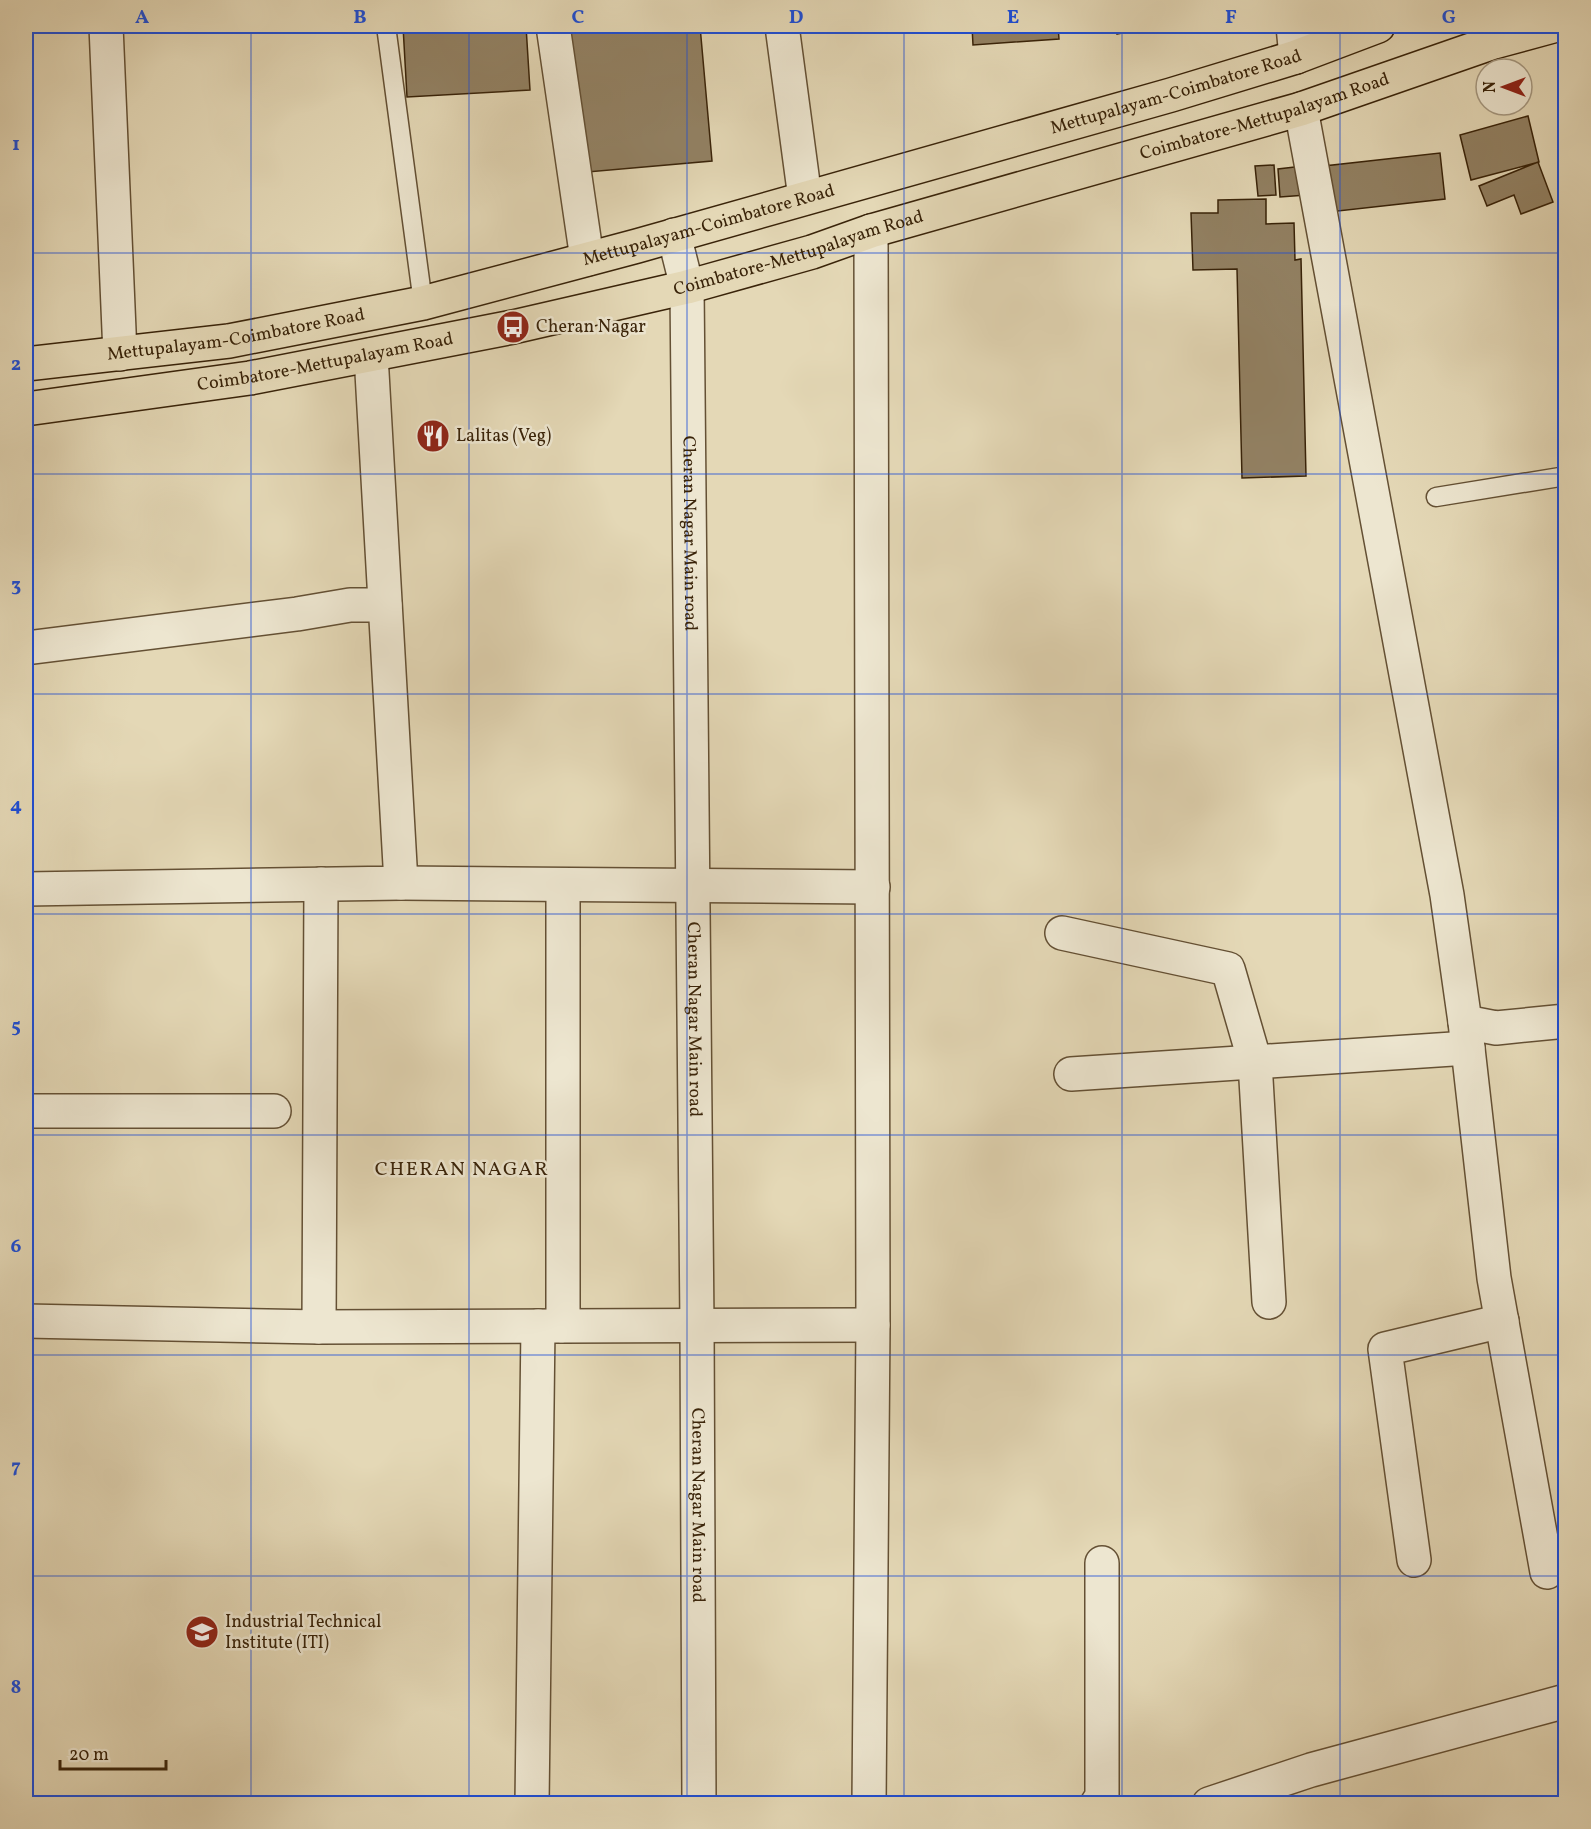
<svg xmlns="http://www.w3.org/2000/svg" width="1591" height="1829" font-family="Vollkorn,serif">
  <rect width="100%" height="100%" fill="#e4d8b6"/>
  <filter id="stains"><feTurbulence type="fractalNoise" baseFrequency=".00333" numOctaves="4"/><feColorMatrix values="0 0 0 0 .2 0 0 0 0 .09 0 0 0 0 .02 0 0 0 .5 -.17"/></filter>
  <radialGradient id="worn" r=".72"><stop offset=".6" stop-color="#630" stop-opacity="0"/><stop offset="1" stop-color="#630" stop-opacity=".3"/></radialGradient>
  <path fill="#928163" stroke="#392309" stroke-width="1.5" d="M403 26H526L530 90 407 97Z
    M562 26H700L712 161 576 173Z
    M972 26H1058L1059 39 973 45Z
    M1115 26H1154L1117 34Z
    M1528 116 1539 162 1471 180 1460 135Z
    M1440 153 1445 199 1329 212 1324 166Z
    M1538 162 1553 202 1521 214 1514 195 1487 206 1479 186Z
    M1274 165 1276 195 1258 196 1255 166Z
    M1303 166 1306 195 1280 197 1278 169Z
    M1266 199V224L1294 223 1295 260 1301 259 1306 476 1242 478 1237 269 1193 270 1191 213H1218V200Z"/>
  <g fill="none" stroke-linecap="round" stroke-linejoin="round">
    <defs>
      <path id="lane" d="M386 26 423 303
        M1436 497 1566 476"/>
      <g id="street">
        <path d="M106 26 120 354"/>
        <path d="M553 26 587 259"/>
        <path d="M782 26 805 198"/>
        <path d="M1293 26 1296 57"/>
        <path d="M1301 109 1447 895 1465 1022 1496 1028 1566 1021"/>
        <path id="s1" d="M674 235 687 287 697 1325 699 1804"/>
        <path d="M26 648 297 614 350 605H385"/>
        <path d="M401 883 873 887"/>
        <path d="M563 885V1326L873 1325"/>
        <path d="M26 889 401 883 371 355"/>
        <path d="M1062 933 1228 969 1255 1062 1269 1302"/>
        <path d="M1465 1022 1494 1278 1547 1572"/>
        <path d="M1071 1074 1468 1048"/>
        <path d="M26 1111H274"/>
        <path d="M26 1321 319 1327 321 884"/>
        <path d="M319 1327 560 1326"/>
        <path d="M1414 1560 1385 1349 1502 1321"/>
        <path d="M532 1804 538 1326"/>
        <path d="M869 1804 873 1325 871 231"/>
        <path d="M1097 1804 1102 1796V1563"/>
        <path d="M1209 1804 1311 1770 1566 1701"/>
      </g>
      <g id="highway">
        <path id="s2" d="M26 364 229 341 423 303 637 246 1171 95 1296 57 1378 26"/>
        <path id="s3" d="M26 409 250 378 513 327 687 287 812 252 871 231 1301 109 1494 42 1553 26"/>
      </g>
    </defs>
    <use href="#lane" stroke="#645034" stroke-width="21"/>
    <use href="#street" stroke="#645034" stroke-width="36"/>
    <use href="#highway" stroke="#392309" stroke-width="36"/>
    <use href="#lane" stroke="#ede6d0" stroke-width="18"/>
    <use href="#street" stroke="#ede6d0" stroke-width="33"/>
    <use href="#highway" stroke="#e4d8b6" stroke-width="33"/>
  </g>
  <path fill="none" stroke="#1d4ed8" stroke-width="1.5" stroke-opacity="0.55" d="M251 26V1804M469 26V1804M687 26V1804M904 26V1804M1122 26V1804M1340 26V1804M26 253H1566M26 474H1566M26 694H1566M26 914H1566M26 1135H1566M26 1355H1566M26 1576H1566"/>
  <defs>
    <symbol id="bus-disc" viewBox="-11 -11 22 22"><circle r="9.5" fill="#8f2418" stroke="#ede6d0"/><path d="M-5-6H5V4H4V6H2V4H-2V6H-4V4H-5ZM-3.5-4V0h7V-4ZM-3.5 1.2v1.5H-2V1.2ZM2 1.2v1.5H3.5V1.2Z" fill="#fff"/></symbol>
    <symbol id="restaurant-disc" viewBox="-11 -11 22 22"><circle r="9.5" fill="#8f2418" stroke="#ede6d0"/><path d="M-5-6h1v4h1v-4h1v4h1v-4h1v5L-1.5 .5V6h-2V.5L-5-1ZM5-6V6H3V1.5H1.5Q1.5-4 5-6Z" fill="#fff"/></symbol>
    <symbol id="university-disc" viewBox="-11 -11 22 22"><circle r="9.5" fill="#8f2418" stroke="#ede6d0"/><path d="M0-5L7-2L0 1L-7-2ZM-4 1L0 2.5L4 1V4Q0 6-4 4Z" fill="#fff"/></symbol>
  </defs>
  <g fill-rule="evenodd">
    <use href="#bus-disc" x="494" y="308" width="38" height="38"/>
    <use href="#restaurant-disc" x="414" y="417" width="38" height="38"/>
    <use href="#university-disc" x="183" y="1613" width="38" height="38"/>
  </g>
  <g text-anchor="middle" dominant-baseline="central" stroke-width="5" stroke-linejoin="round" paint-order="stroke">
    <g font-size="18" fill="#392309" stroke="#ede6d0">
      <text stroke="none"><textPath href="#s2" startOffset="1184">Mettupalayam-Coimbatore Road</textPath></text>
      <text stroke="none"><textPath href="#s3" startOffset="1275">Coimbatore-Mettupalayam Road</textPath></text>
      <text stroke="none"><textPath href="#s2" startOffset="698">Mettupalayam-Coimbatore Road</textPath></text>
      <text stroke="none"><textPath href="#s3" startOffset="789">Coimbatore-Mettupalayam Road</textPath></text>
      <text stroke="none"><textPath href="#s2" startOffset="212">Mettupalayam-Coimbatore Road</textPath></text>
      <text stroke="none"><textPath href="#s3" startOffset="303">Coimbatore-Mettupalayam Road</textPath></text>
      <text stroke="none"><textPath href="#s1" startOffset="300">Cheran Nagar Main road</textPath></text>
      <text stroke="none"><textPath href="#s1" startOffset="786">Cheran Nagar Main road</textPath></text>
      <text stroke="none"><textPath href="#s1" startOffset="1272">Cheran Nagar Main road</textPath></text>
    </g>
    <g font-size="18" fill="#392309" stroke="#ede6d0" text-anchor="start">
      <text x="536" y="327">Cheran Nagar</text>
      <text x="456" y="436">Lalitas (Veg)</text>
      <text x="225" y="1622">Industrial Technical<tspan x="225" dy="21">Institute (ITI)</tspan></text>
    </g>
    <g font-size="20" letter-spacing="1.5" fill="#392309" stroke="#ede6d0">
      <text x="462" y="1170">CHERAN NAGAR</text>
    </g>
  </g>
  <rect width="1591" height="1829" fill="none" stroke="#e4d8b6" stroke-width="66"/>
  <g transform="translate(1504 87) rotate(270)"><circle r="28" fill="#ede6d0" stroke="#a59880" stroke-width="1.5"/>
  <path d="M0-4.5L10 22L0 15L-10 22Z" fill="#8f2418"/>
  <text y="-9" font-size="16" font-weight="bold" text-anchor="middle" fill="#392309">N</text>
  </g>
  <path d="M60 1760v9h106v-9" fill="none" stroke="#392309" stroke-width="3"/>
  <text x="69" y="1760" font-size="18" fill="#392309" stroke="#ede6d0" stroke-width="4.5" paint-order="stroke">20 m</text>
  <rect x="33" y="33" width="1525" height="1763" fill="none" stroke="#1d4ed8" stroke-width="2"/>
  <g font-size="20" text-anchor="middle" font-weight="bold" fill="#1d4ed8">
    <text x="142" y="23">A</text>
    <text x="360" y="23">B</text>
    <text x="578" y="23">C</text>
    <text x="796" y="23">D</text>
    <text x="1013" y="23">E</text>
    <text x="1231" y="23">F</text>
    <text x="1449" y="23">G</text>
    <text x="16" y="150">1</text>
    <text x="16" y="370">2</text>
    <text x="16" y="591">3</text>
    <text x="16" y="811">4</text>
    <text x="16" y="1032">5</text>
    <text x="16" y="1252">6</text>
    <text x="16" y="1472">7</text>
    <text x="16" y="1693">8</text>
  </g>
  <rect width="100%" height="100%" filter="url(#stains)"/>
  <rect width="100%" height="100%" fill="url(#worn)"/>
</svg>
